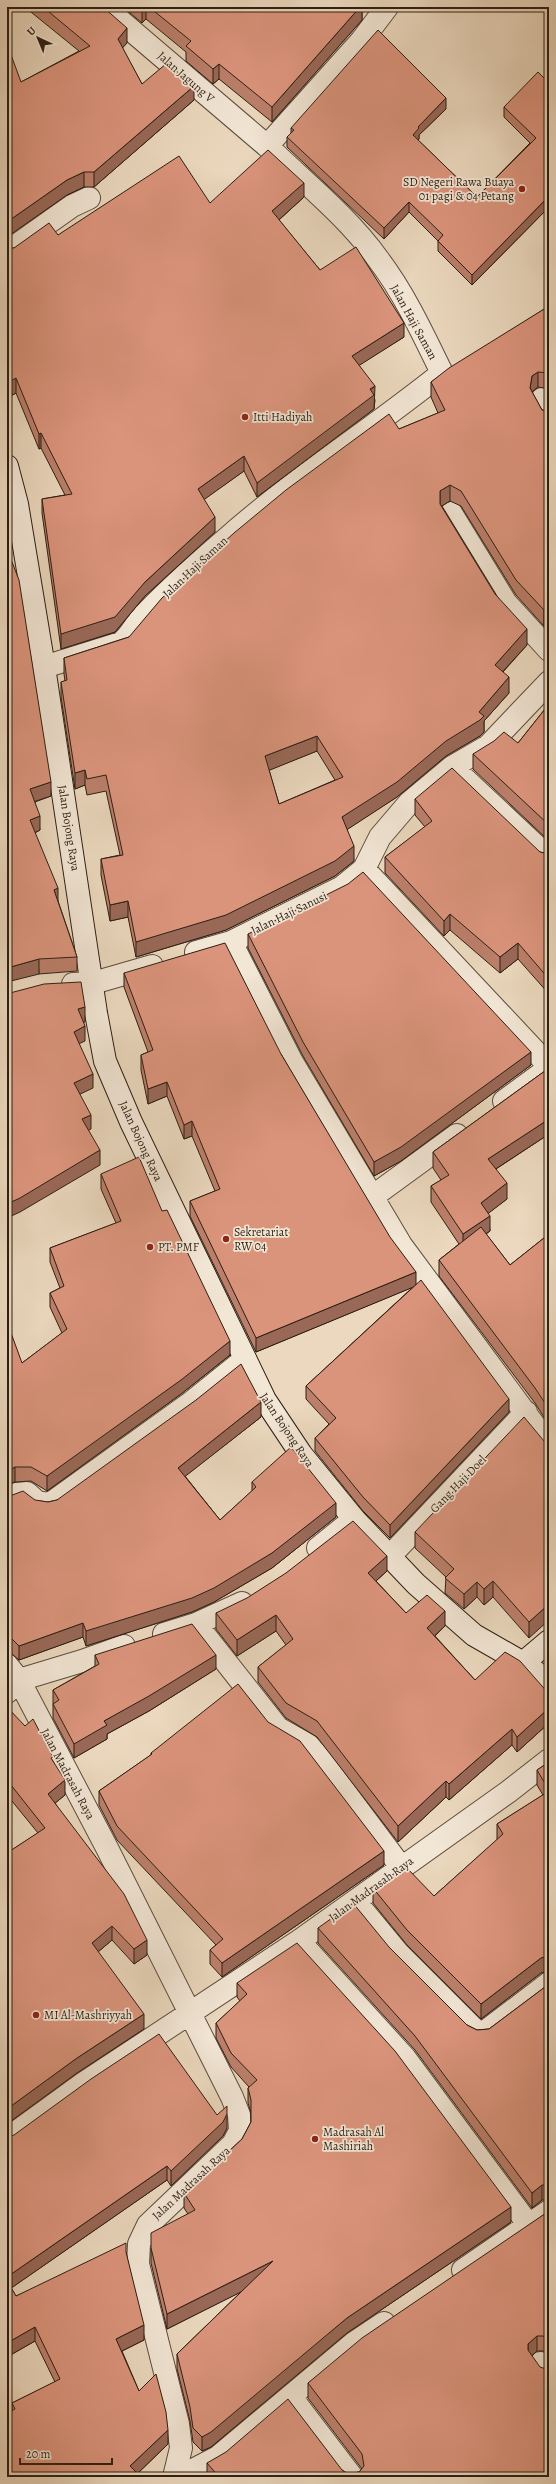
<svg xmlns="http://www.w3.org/2000/svg" width="556" height="2484" font-family="Alegreya,serif">
  <rect width="100%" height="100%" fill="#ebd8be"/>
  <filter id="stains"><feTurbulence type="fractalNoise" baseFrequency=".005" numOctaves="4"/><feColorMatrix values="0 0 0 0 .2 0 0 0 0 .09 0 0 0 0 .02 0 0 0 .5 -.17"/></filter>
  <radialGradient id="worn" r=".72"><stop offset=".6" stop-color="#630" stop-opacity="0"/><stop offset="1" stop-color="#630" stop-opacity=".3"/></radialGradient>
  <g fill="none" stroke-linecap="round" stroke-linejoin="round">
    <defs>
      <path id="street" d="M104 7 267 146
        M7 252 72 206 89 198
        M542 399 549 416
        M451 513 506 603 549 650
        M44 667 121 643C131 635 135 624 144 615 169 589 198 563 226 539 294 479 371 430 442 373 423 334 404 293 378 259 348 217 304 182 267 146L362 40 387 7
        M452 767 549 858
        M364 869 549 1066
        M231 942 292 1062 401 1245 549 1445
        M196 952 231 942 342 887 364 869 380 837 409 803 452 767 488 746 549 682
        M73 984 93 983 152 966
        M504 1101 549 1068
        M372 1197 457 1135
        M7 1499 16 1494 27 1493 37 1502 50 1504 189 1404 245 1359
        M318 1548 354 1519
        M390 1556 526 1412
        M196 1624 278 1728 308 1745 321 1760 401 1867
        M164 1634 196 1624 242 1603
        M7 1665 19 1680 107 1848 232 2097 239 2115 240 2131 233 2144 148 2225 139 2244 138 2264 178 2424 181 2448 174 2477
        M7 1692 19 1680 82 1661 124 1646
        M355 1901 398 1953 476 2031 482 2034 549 1983
        M299 1941 405 2058 528 2224
        M7 2139 84 2083 299 1941 508 1792 549 1760
        M463 2270 549 2211
        M540 2363 549 2373
        M291 2397 352 2477
        M176 2472 195 2469 218 2457 354 2343 384 2323"/>
      <path id="secondary" d="M7 466 17 504 44 667 96 1013 105 1061 131 1122 265 1400 301 1454 354 1519 416 1584 474 1635 523 1663 549 1682
        M523 1663 549 1641"/>
    </defs>
    <use href="#street" stroke="#5c4c3d" stroke-width="24"/>
    <use href="#secondary" stroke="#2d1e12" stroke-width="24"/>
    <use href="#street" stroke="#f2e6d5" stroke-width="22"/>
    <use href="#secondary" stroke="#f2e6d5" stroke-width="22"/>
  </g>
  <path fill="#bc7f6b" stroke="#2d1e12" fill-rule="evenodd" d="M26 7H103L127 43 122 48 142 84 194 100 94 187H84L67 195 21 82 79 51 26 8Z
    M123 7H362V20L272 122 219 79 213 84 186 61V52L146 19 142 23Z
    M545 7H549V10Z
    M549 83V207L472 285 438 251V241L409 212 384 239 287 147V137L291 133V128L446 109 419 135V139L418 140 477 197 530 143 504 117V107Z
    M304 197 279 220 320 270 404 337 359 365 375 400 374 409 257 497 244 471 204 499 215 532 145 596 115 632 61 649 42 513V499L65 495 41 448 39 449 16 393 9 397 7 393V248H14L58 235 210 203Z
    M549 306V389L538 387 532 392 542 410 549 411 544 626 516 595 461 506 450 501 442 506 527 645 503 672 509 693 484 721V732L480 736 446 756 397 797 347 829 354 861 335 876 226 930 136 957 128 917 110 921 101 875V859L120 855 106 791 87 795 85 785 75 789 61 697V682L65 681 64 674V658L129 637 399 429 438 413 431 397V382ZM317 751 335 780 279 804 269 770Z
    M7 549 51 796 35 802 40 830 35 833 77 957V971L39 974Z
    M549 704V841L473 769V754L518 743Z
    M415 799 540 852 549 854V994L518 959 500 973 450 930 444 936 385 873V857L425 827 415 815Z
    M248 934 531 1065 401 1161 374 1176 303 1056 248 948Z
    M124 973 281 1054 416 1284 509 1412 390 1538 363 1511 315 1451V1438L329 1424 306 1399V1386L413 1287 256 1352 190 1216V1201L215 1191 192 1136 184 1139 167 1096 148 1104 141 1070V1055L148 1052 124 987Z
    M549 1068V1134L496 1169 507 1199 488 1213 490 1231 486 1234 510 1265 549 1234V1425L535 1403 439 1276V1260L459 1244 431 1202V1186L441 1180 433 1168V1152Z
    M101 1174 162 1211 230 1355 181 1394 47 1491 31 1481 15 1482 7 1485 22 1363 62 1333 50 1307V1293L60 1288 50 1262V1248L116 1223 101 1189Z
    M261 1417 185 1476 220 1520 252 1491V1482L336 1517 272 1568 214 1602 192 1612 86 1646 83 1637 19 1660 12 1654 7 1653V1497L48 1502 57 1500Z
    M544 1441 529 1638 493 1597 484 1605 477 1597 464 1609 445 1593 446 1577 415 1548V1532Z
    M387 1571 376 1581 406 1613 445 1626 435 1636 475 1680 549 1694V1723L517 1752 512 1745 449 1800 446 1797 398 1842 317 1737 286 1718 258 1682V1667L286 1645 276 1631 237 1656 216 1629V1613Z
    M95 1655 216 1669 149 1711 107 1734V1739L74 1758 53 1718V1690L95 1666Z
    M7 1707 53 1761 65 1795 55 1803 147 1955 134 1964 112 1940 98 1952 144 2029 77 2073 7 2124V1853L38 1833 7 1795Z
    M268 1722 384 1865 222 1977 210 1964V1950L216 1945 117 1840 99 1805V1791L151 1755V1753Z
    M549 1762V1971H548L541 1973 481 2019 407 1945 373 1903V1888L434 1896 497 1840V1824L543 1795 537 1785V1770Z
    M318 1928 389 1947 467 2025 477 2030 489 2029 549 1984V2200H542L532 2208 415 2050 318 1943Z
    M237 1983 511 2222 347 2333 211 2447 202 2451 193 2442 190 2421 177 2369V2354L242 2291 167 2329 151 2263V2248L188 2214 184 2208V2193L242 2139 251 2122V2113L248 2103V2088L249 2087 231 2067 216 2038V2023L240 2001 237 1997Z
    M227 2128 223 2136 171 2186 167 2180 11 2288 16 2296 126 2252 144 2340 122 2351 139 2391 168 2444 137 2474 12 2411V2403L55 2382 35 2341 7 2357 8 2137Z
    M549 2211V2354L543 2351H537L532 2356 549 2477H207V2463L342 2470 348 2474 359 2472 362 2469 308 2398V2383Z"/>
  <path fill="#996857" stroke="#2d1e12" d="M144 7H146V19L142 23V9Z
    M360 7H362V20L272 122V107Z
    M127 28V43L118 53V39Z
    M219 64V79L213 84V69Z
    M194 86V100L94 187V172Z
    M446 98V109L419 135V139L413 145V135L418 127Z
    M84 172V187L67 195 7 237V222L67 180Z
    M304 183V197L272 226V211Z
    M549 196V207L472 285V275Z
    M409 202V212L384 239V228Z
    M404 323V337L352 370V356Z
    M538 372V387L532 392 530 388 532 376Z
    M16 378V393L9 397V382Z
    M375 386 374 409 257 497V483Z
    M41 433V448L39 449V434Z
    M244 456V471L198 504V489Z
    M450 485V501L440 507V491Z
    M215 517V532L145 596 115 632 61 649V634L145 582Z
    M549 590V621L544 626V595Z
    M527 629V645L495 680V665Z
    M509 677V693L484 721V732L480 736 446 756 397 797 342 833V817L479 712Z
    M317 736V751L265 772V756Z
    M85 770V785L75 789V773Z
    M51 782V796L30 803V789Z
    M40 816V830L30 835V820Z
    M354 846V861L335 876 226 930 136 957V942Z
    M58 888V903L54 890Z
    M128 901V917L110 921V905Z
    M450 914V930L444 936V921Z
    M518 943V959L500 973V957Z
    M39 959V974L7 982V968Z
    M85 1007V1022L78 1024V1009Z
    M85 1026V1041L74 1046V1032Z
    M531 1052V1065L401 1161 374 1176V1162Z
    M93 1074V1088L74 1097V1083Z
    M167 1082V1096L148 1104V1089Z
    M91 1115V1129L82 1134V1119Z
    M549 1119V1134L488 1174V1159Z
    M192 1121V1136L184 1139V1125Z
    M100 1150V1165L20 1212 7 1218V1204Z
    M507 1183V1199L481 1219V1203Z
    M490 1216V1231L463 1249V1234Z
    M416 1272V1286L256 1352V1338Z
    M230 1341V1355L181 1394 47 1491V1476Z
    M509 1399V1412L390 1538V1525Z
    M261 1402V1417L178 1482V1468Z
    M15 1467V1482L7 1485V1471Z
    M336 1503V1517L272 1568 214 1602 192 1612 86 1646V1631Z
    M387 1556V1571L368 1588V1573Z
    M493 1581V1597L484 1605V1589Z
    M477 1582V1597L464 1609V1594Z
    M549 1604V1620L529 1638V1622Z
    M445 1611V1626L427 1643V1628Z
    M276 1615V1631L237 1656V1640Z
    M83 1623V1637L19 1660V1646Z
    M216 1655V1669L149 1711 107 1734V1739L74 1758V1744L104 1721Z
    M549 1708V1723L517 1752V1737Z
    M512 1729V1745L449 1800V1784Z
    M65 1780V1795L48 1809V1794Z
    M446 1781V1797L398 1842V1826Z
    M384 1851V1865L222 1977V1963Z
    M112 1926V1940L92 1957V1943Z
    M147 1940V1955L134 1964V1949Z
    M548 1956V1971L541 1973 481 2019V2004L541 1958Z
    M144 2014V2029L77 2073 7 2124V2109L77 2058Z
    M227 2114V2128L223 2136 171 2186V2171Z
    M167 2166V2180L7 2291V2277Z
    M542 2185V2200L532 2208V2193Z
    M511 2207V2222L347 2333 211 2447 202 2451V2437L347 2318Z
    M273 2261V2276L167 2329V2314Z
    M144 2325V2340L116 2354V2339Z
    M35 2327V2341L7 2357V2343Z
    M537 2336V2351L528 2359V2344Z
    M168 2430V2444L134 2477 130 2466Z"/>
  <path fill="#db947c" stroke="#2d1e12" fill-rule="evenodd" d="M43 7H103L127 28 118 39 142 84 167 63 194 86 94 172H84L67 180 7 222V44L21 82 90 46Z
    M149 7H360L272 107 219 64 213 69 186 46 191 41Z
    M378 30 446 98 418 127 419 128 413 135 477 197 536 138 504 107 538 72 549 83V196L472 275 438 241 443 235 409 202 384 228 287 137 294 130 291 128Z
    M268 150 304 183 272 211 320 270 356 247 404 323 352 356 375 386 370 389 374 395 257 483 244 456 198 489 215 517 145 582 115 617 61 634 42 499 72 494 41 433 39 434 16 378 9 382 7 378V248H14L49 223 58 235 179 156 210 203Z
    M549 306V373L538 372 532 376 530 388 542 410 549 411V590L544 595 549 600V605L544 610 516 580 461 491 450 485 440 491V504L495 594 527 629 495 665 509 677 479 712 484 716 480 720 446 741 397 782 342 817 354 846 335 861 226 915 136 942 128 901 110 905 101 859 123 855 106 775 87 779 85 770 75 773 61 682 67 680 64 658 129 637 162 598 234 533 286 490 389 414 399 429 445 410 431 382 449 368ZM317 736 343 777 279 804 265 756Z
    M7 549 19 580 51 782 30 789 40 816 30 820 58 888 54 890 77 957 39 959 7 968Z
    M549 704V825L473 754 494 741 504 732 518 743Z
    M452 768 540 852 549 854V979L518 943 500 957 450 914 444 921 385 857 432 821 415 799Z
    M363 872 531 1052 401 1147 374 1162 303 1042 248 934 348 884Z
    M225 943 281 1054 390 1237 416 1272 256 1338 190 1201 220 1189 192 1121 184 1125 167 1082 148 1089 141 1055 153 1050 124 973Z
    M81 982 85 1007 78 1009 85 1026 74 1032 93 1074 74 1083 91 1115 82 1119 100 1150 20 1198 7 1204V992L10 993 44 984Z
    M549 1068V1119L488 1159 507 1183 481 1203 490 1216 463 1234 431 1186 449 1175 433 1152Z
    M139 1157 162 1211 167 1210 230 1341 181 1380 47 1476 31 1467H15L7 1471V1322L22 1363 67 1329 50 1293 64 1286 50 1248 121 1221 101 1174Z
    M481 1227 510 1265 549 1234V1409L535 1388 439 1260Z
    M421 1280 509 1399 390 1525 363 1497 315 1438 336 1418 306 1386Z
    M241 1364 261 1402 178 1468 220 1520 256 1487 252 1482 291 1447 336 1503 272 1553 214 1588 192 1598 86 1631 83 1623 19 1646 12 1639 7 1638V1497L23 1491 35 1500 48 1502 57 1500 196 1400Z
    M524 1417 544 1441 549 1440V1604L529 1622 493 1581 484 1589 477 1582 464 1594 445 1578 454 1569 415 1532Z
    M353 1521 387 1556 368 1573 406 1613 427 1595 445 1611 427 1628 475 1680 505 1652 520 1661 549 1694V1708L517 1737 512 1729 449 1784 446 1781 398 1826 317 1721 286 1703 258 1667 293 1639 276 1615 237 1640 216 1613 247 1598 286 1573Z
    M192 1624 216 1655 149 1696 104 1721 107 1725 74 1744 53 1704 59 1700 53 1690 99 1664 95 1655Z
    M238 1684 268 1722 300 1741 384 1851 222 1963 210 1950 223 1939 117 1826 99 1791 152 1754 151 1753Z
    M7 1707 25 1726 33 1719 53 1757 51 1758 65 1780 48 1794 124 1894 147 1940 134 1949 112 1926 92 1943 144 2014 77 2058 7 2109V1853L45 1828 7 1780Z
    M549 1762V1790L537 1770Z
    M549 1791V1956H548L541 1958 481 2004 407 1930 373 1888 405 1866 434 1896 503 1834 497 1824Z
    M353 1903 389 1947 467 2025 477 2030 489 2029 549 1984V2185H542L532 2193 415 2036 318 1928Z
    M297 1943 395 2051 511 2207 347 2318 211 2432 202 2437 193 2428 190 2407 177 2354 273 2261 167 2314 151 2248V2233L195 2210 184 2193 242 2139 251 2122V2100L248 2088 257 2080 231 2053 216 2023 247 1994 237 1983Z
    M159 2034 217 2115 227 2106V2114L223 2122 171 2171 167 2166 7 2277V2136L8 2137 14 2135 91 2079Z
    M549 2211V2339L543 2336H537L528 2344V2350L540 2367 549 2370V2477H219L207 2463 226 2452 288 2399 342 2470 348 2474 359 2472 364 2466 362 2454 308 2383 362 2338Z
    M126 2243V2252L144 2325 116 2339 139 2391 156 2374 166 2412 168 2430 130 2466 141 2477H7V2413L15 2409 12 2403 60 2379 35 2327 7 2343V2281L16 2296Z"/>
  <g fill="#8f2418" stroke="#f2e6d5" stroke-width="1.5">
    <circle cx="522" cy="189" r="4"/>
    <circle cx="245" cy="417" r="4"/>
    <circle cx="226" cy="1239" r="4"/>
    <circle cx="150" cy="1247" r="4"/>
    <circle cx="36" cy="2015" r="4"/>
    <circle cx="315" cy="2139" r="4"/>
  </g>
  <g text-anchor="middle" dominant-baseline="central" stroke-width="3.5" stroke-linejoin="round" paint-order="stroke">
    <g font-size="12" fill="#2d1e12" stroke="#f2e6d5">
      <text transform="translate(186 77) rotate(41)">Jalan Jagung V</text>
      <text transform="translate(414 322) rotate(61)">Jalan Haji Saman</text>
      <text transform="translate(195 567) rotate(-43)">Jalan Haji Saman</text>
      <text transform="translate(69 828) rotate(81)">Jalan Bojong Raya</text>
      <text transform="translate(289 913) rotate(-26)">Jalan Haji Sanusi</text>
      <text transform="translate(141 1141) rotate(65)">Jalan Bojong Raya</text>
      <text transform="translate(287 1430) rotate(56)">Jalan Bojong Raya</text>
      <text transform="translate(458 1484) rotate(-46)">Gang Haji Doel</text>
      <text transform="translate(68 1774) rotate(62)">Jalan Madrasah Raya</text>
      <text transform="translate(371 1889) rotate(-36)">Jalan Madrasah Raya</text>
      <text transform="translate(191 2183) rotate(-43)">Jalan Madrasah Raya</text>
    </g>
    <g font-size="12" fill="#2d1e12" stroke="#f2e6d5" text-anchor="start">
      <text x="514" y="182" text-anchor="end">SD Negeri Rawa Buaya<tspan x="514" dy="14">01 pagi &amp; 04 Petang</tspan></text>
      <text x="253" y="417">Itti Hadiyah</text>
      <text x="234" y="1232">Sekretariat<tspan x="234" dy="14">RW 04</tspan></text>
      <text x="158" y="1247">PT. PMF</text>
      <text x="44" y="2015">MI Al-Mashriyyah</text>
      <text x="323" y="2132">Madrasah Al<tspan x="323" dy="14">Mashiriah</tspan></text>
    </g>
  </g>
  <rect width="556" height="2484" fill="none" stroke="#ebd8be" stroke-width="24"/>
  <rect x="8" y="8" width="540" height="2468" fill="none" stroke="#2d1e12" stroke-width="2"/>
  <rect x="12" y="12" width="532" height="2460" fill="none" stroke="#2d1e12"/>
  <g transform="translate(38 38) rotate(316)" stroke="#f2e6d5" stroke-width="3" paint-order="stroke">
  <path d="M0-3L7 15L0 10L-7 15Z" fill="#2d1e12"/>
  <text y="-6" font-size="11" font-weight="bold" text-anchor="middle" fill="#2d1e12">U</text>
  </g>
  <path d="M20 2458v6h92v-6" fill="none" stroke="#2d1e12" stroke-width="2"/>
  <text x="26" y="2458" font-size="12" fill="#2d1e12" stroke="#f2e6d5" stroke-width="3" paint-order="stroke">20 m</text>
  <rect width="100%" height="100%" filter="url(#stains)"/>
  <rect width="100%" height="100%" fill="url(#worn)"/>
</svg>
